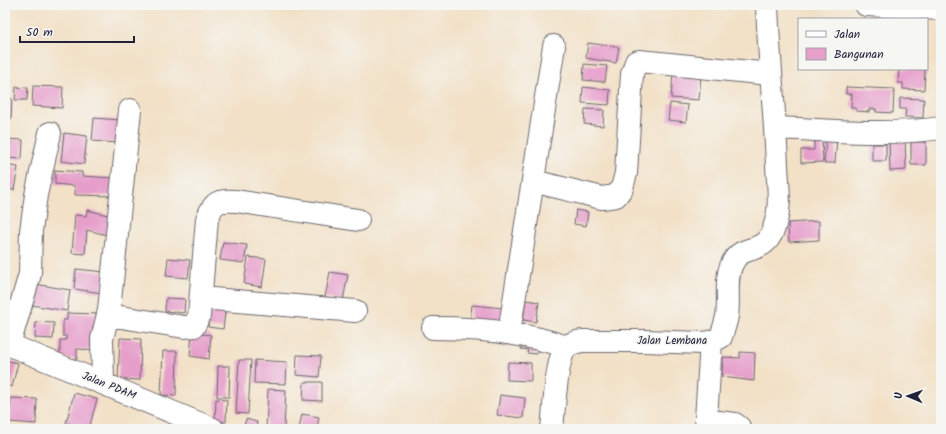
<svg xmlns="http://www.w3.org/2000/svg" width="946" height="434" font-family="Kalam,sans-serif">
  <rect width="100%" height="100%" fill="#f6f6f2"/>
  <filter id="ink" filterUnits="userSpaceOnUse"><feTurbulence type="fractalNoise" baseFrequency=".025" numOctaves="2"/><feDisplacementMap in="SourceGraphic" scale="8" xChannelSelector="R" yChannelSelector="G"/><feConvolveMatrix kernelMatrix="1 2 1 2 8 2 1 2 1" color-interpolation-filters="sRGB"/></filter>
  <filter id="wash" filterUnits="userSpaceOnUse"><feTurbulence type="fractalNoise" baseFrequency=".012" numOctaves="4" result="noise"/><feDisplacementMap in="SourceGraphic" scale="16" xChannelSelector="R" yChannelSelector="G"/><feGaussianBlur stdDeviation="0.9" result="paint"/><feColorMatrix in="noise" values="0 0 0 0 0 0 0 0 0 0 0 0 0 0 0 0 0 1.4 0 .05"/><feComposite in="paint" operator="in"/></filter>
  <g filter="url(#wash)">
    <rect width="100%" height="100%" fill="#f2e1c7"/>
    <g id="blocks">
      <path fill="#e69ecb" d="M588 43 619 47 616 63 586 58Z
        M584 64 607 66 605 82 583 80Z
        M899 69H925L924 90 903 89V83H898Z
        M673 73 701 75 699 100 671 98Z
        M33 86 63 87 62 108 32 106Z
        M16 87 28 88 27 100H15Z
        M583 87 610 90 609 105 582 103Z
        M846 87 894 89 893 113 876 112V109H869V112L856 111V108H851L852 94H846Z
        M5 98 12 99 11 119 5 118Z
        M900 98 924 99 923 118 905 117 906 109H900Z
        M670 103 688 105 686 122 668 120Z
        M585 109 604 110 603 126 584 124Z
        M94 118 120 120 118 143 92 141Z
        M64 133 87 136 84 164 61 161Z
        M826 137 837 138 835 163H824Z
        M889 137H905L906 170 890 171Z
        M5 139 23 140 22 159 5 158Z
        M814 140H822L823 162 801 163V150H814Z
        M911 142H926V165H911Z
        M872 144H886V161H872Z
        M5 165 18 167 14 190 5 189Z
        M55 170 82 172V176L115 178 114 196 75 195V186L55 184Z
        M87 210 112 216 107 235 87 230 85 254 72 253 75 215 86 216Z
        M576 210 588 212 586 226 574 224Z
        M819 221V240L789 242 788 223Z
        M223 242 247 245 244 263 220 260Z
        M248 257 266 259 262 287 244 284Z
        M168 258 190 260 188 278 166 276Z
        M76 269 105 272 103 293 74 289Z
        M330 272 348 275 343 300 325 297Z
        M35 284 70 290 67 311 32 305Z
        M166 298 185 299 184 313 165 311Z
        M526 300 539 302 536 322 523 320Z
        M211 303 226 306 223 329 208 327Z
        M472 305 504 308 502 328 470 325Z
        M67 313 98 314 96 350 77 349V359L60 358V340H66V336H63V320H67Z
        M36 322 54 323 53 339 35 338Z
        M192 333 211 335 209 359 190 356Z
        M120 338 141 339 140 380 118 379Z
        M523 338 541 340 539 351H537V354L527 353 528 350 521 349Z
        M163 351H177L176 396 161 395Z
        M740 352 755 353 754 381 722 377 723 357 740 358Z
        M297 355 321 356 319 377 296 375Z
        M5 360 18 363 12 387 5 385Z
        M239 360H251L248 414 236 413Z
        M255 360 287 362 286 384 254 383Z
        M508 362 531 363V381L507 380Z
        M218 366H230L229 397H217Z
        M304 382H322V401L303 400Z
        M268 389 286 390 284 429H266Z
        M74 393 97 399 89 429 66 423Z
        M500 395 525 398 523 418 497 415Z
        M11 398 37 399 36 424 9 422Z
        M216 399 227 400 226 422 215 421Z
        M302 414 319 417 317 429H299Z
        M246 419 257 422 256 429H243Z"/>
    </g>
  </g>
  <g filter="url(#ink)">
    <use href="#blocks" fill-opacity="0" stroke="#6b656c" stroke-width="1"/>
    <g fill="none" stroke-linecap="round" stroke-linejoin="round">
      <defs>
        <path id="minor" d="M866 5 941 9
          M776 128C830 130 887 136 941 128
          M533 181 602 198 616 196 622 188 626 173 632 74 636 62 639 61 770 74
          M201 298 355 311
          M108 315 184 327 194 326 199 316 207 219C214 201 218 200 236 201L358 220
          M433 328C479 328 524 332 567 347
          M509 333 554 46
          M711 342 706 419 710 421 735 424 739 427V429
          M5 343 213 429
          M9 345 30 274 31 231 36 195 50 133
          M103 383 102 339 109 310 130 110
          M552 429C554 411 556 362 565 349 569 343 576 342 582 341H645L703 343 711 342 721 337C723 330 726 323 727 316 730 300 724 277 733 262 744 241 767 259 776 221 781 204 778 184 777 166 775 112 769 59 767 5"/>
      </defs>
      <use href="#minor" stroke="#6b656c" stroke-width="24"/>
      <use href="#minor" stroke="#fff" stroke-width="22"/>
    </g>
  </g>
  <g text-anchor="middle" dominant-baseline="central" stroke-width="3.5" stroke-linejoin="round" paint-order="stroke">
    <g font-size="11" fill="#22223b" stroke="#f6f6f2">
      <text x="672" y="341">Jalan Lembana</text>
      <text transform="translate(109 386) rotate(22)">Jalan PDAM</text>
    </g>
  </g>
  <rect width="946" height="434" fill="none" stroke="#f6f6f2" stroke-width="20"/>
  <rect x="798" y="18" width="130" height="52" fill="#f6f6f2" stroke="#a1a1a9"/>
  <rect x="806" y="31" width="20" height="6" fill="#ffffff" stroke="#a1a1a9"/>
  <text x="834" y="38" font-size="12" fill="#22223b">Jalan</text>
  <rect x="806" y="48" width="20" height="12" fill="#e69ecb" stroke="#a1a1a9"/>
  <text x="834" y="58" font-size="12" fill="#22223b">Bangunan</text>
  <g transform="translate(908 396) rotate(272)" stroke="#f6f6f2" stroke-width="3" paint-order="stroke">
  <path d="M0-3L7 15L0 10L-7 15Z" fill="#22223b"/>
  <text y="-6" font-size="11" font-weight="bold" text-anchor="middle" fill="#22223b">U</text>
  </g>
  <path d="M20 36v6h114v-6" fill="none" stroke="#22223b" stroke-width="2"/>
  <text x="26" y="36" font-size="12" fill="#22223b" stroke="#f6f6f2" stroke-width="3" paint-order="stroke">50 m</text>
</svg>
